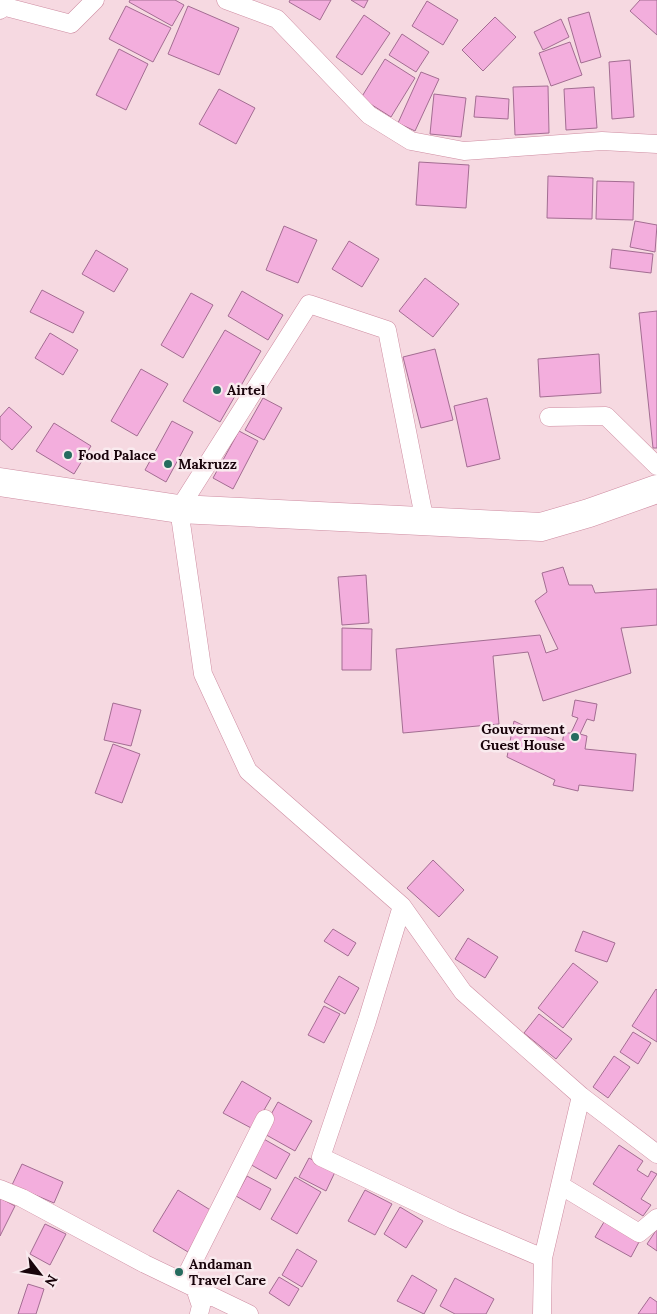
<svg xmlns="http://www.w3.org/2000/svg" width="657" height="1314" font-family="Lora,serif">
  <rect width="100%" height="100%" fill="#f6d9e1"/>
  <path fill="#f3aedd" stroke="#a36d92" d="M130 0H175L184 5 172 26 129 2Z
    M290 0H331L320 20 289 2Z
    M351 0H368L364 8Z
    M640 0H657V35L630 11Z
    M427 1 458 20 443 45 412 26Z
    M126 6 171 28 153 62 109 39Z
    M188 6 239 28 219 75 168 54Z
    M589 12 601 57 581 63 568 18Z
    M364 15 390 33 362 75 336 57Z
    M495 17 516 37 483 71 462 50Z
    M561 19 569 37 543 50 534 32Z
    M402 34 429 52 416 72 389 55Z
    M570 42 582 75 551 86 539 53Z
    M119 49 148 64 126 110 96 95Z
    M385 59 415 78 391 117 361 98Z
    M630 60 634 117 612 119 609 62Z
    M421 72 439 79 415 131 398 123Z
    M548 86 549 133 515 135 513 87Z
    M594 87 597 128 566 130 564 89Z
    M219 89 255 108 236 144 199 124Z
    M434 94 466 98 461 137 430 134Z
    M476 96 509 99 508 119 474 117Z
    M419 162 469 165 466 208 416 205Z
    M548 176 593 178 592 219 547 218Z
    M597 181 634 182 633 220 596 219Z
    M635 221 657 225 655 252 630 247Z
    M284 226 317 240 298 283 266 270Z
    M349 241 379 259 362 287 332 269Z
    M612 249 653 254 651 273 610 268Z
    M96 250 128 269 114 292 82 274Z
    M425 278 459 304 433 337 399 311Z
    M42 290 84 312 73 333 30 312Z
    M242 291 283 315 268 340 228 316Z
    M191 293 213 305 183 358 161 345Z
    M657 311V448H653L639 313Z
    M225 330 261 351 220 422 183 401Z
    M50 333 78 350 63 375 35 358Z
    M435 349 453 420 421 428 403 357Z
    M599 354 601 393 540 397 538 359Z
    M141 369 168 384 137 436 111 421Z
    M263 398 282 408 264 440 245 430Z
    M487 398 500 459 467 467 454 406Z
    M9 407 32 427 12 450 0 439V417Z
    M172 421 193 432 166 482 145 470Z
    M54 423 91 446 74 474 36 451Z
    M239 431 258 441 233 489 213 478Z
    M563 567 569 585H592L595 593 657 589V625L621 628 631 673 543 701 528 652 493 656 499 724 403 733 396 649 540 635 546 653 558 649 535 601 547 592 542 573Z
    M366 575 369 623 342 625 338 577Z
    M342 628 372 629 371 670H342Z
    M575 700 597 704 594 721 587 719 580 734 587 736 585 749 636 754 633 791 579 785 578 791 553 785 555 780 507 757 514 721 562 744 564 733H571L578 718 572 716Z
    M113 703 141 710 131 746 104 740Z
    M113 744 140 754 122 803 95 793Z
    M433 860 464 890 439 917 407 888Z
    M333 929 356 943 348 956 324 941Z
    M583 931 615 943 607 962 575 951Z
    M468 938 498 957 485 978 455 959Z
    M573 963 598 982 563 1028 538 1008Z
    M339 976 359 988 345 1014 324 1002Z
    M656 989 657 990V1042L632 1026Z
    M324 1006 340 1014 324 1043 308 1035Z
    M539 1014 572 1039 556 1059 524 1033Z
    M633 1032 651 1043 638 1064 620 1052Z
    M614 1056 630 1067 608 1098 593 1087Z
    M242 1081 271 1098 253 1129 223 1113Z
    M278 1102 312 1121 295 1151 261 1132Z
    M262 1138 290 1154 276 1179 248 1163Z
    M619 1145 643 1161 637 1170 648 1177 651 1171 657 1174 641 1199 651 1205 643 1216 593 1184Z
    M309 1158 335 1172 326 1191 299 1177Z
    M22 1164 63 1182 54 1203 12 1185Z
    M247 1176 271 1189 260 1210 236 1196Z
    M295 1177 321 1192 297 1234 271 1219Z
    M178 1190 212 1211 188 1252 153 1231Z
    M365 1190 392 1204 375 1235 348 1221Z
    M0 1198 15 1206 0 1236Z
    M400 1207 423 1221 406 1248 384 1234Z
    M604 1222 639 1242 631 1257 595 1237Z
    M45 1224 66 1234 50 1265 30 1254Z
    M657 1229V1251L647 1244Z
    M297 1249 317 1261 302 1287 282 1275Z
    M412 1275 437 1290 424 1314 397 1301Z
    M279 1277 299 1289 289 1306 269 1293Z
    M455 1278 494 1299 486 1314H455L440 1306Z
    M28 1284 44 1289 36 1314H18Z
    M650 1297 657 1302V1314H638Z"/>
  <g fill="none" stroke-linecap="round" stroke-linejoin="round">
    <defs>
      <path id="minor" d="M226 0 277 19 369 115 411 141 464 151 602 141 657 144
        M0 10 2 6 71 24 95 0
        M549 417 606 416 657 466
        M425 522 387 330 309 304 179 509 203 674 248 771 402 906 463 992 581 1096 543 1258 542 1314
        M402 906 367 1021 321 1157 454 1220 543 1258
        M581 1096 657 1154
        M560 1185 639 1233 657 1218
        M0 1189 22 1198 145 1264 249 1314
        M183 1282 265 1119
        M195 1288 201 1306 199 1314"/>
      <path id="trunk" d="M0 482 179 509 541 527 589 513 657 489"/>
    </defs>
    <use href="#minor" stroke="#ce8ca1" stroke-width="19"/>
    <use href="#trunk" stroke="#ce8ca1" stroke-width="29"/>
    <use href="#minor" stroke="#fff" stroke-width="18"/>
    <use href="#trunk" stroke="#fff" stroke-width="28"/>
  </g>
  <g fill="#266c5f" stroke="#f9eaee" stroke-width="2">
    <circle cx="217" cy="390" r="5"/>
    <circle cx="68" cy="455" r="5"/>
    <circle cx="168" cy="464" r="5"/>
    <circle cx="575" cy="737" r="5"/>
    <circle cx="179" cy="1272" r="5"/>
  </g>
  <g text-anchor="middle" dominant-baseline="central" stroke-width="5" stroke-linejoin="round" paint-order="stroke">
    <g font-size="14" font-weight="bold" fill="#19040b" stroke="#f9eaee" text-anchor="start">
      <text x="227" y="390">Airtel</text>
      <text x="78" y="455">Food Palace</text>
      <text x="178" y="464">Makruzz</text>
      <text x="565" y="729" text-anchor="end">Gouverment<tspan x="565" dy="16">Guest House</tspan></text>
      <text x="189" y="1264">Andaman<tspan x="189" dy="16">Travel Care</tspan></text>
    </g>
  </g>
  <g transform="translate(40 1274) rotate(121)" stroke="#f9eaee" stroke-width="4" paint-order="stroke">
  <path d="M0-4L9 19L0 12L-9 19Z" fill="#19040b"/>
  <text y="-8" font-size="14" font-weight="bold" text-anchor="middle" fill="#19040b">N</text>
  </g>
</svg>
